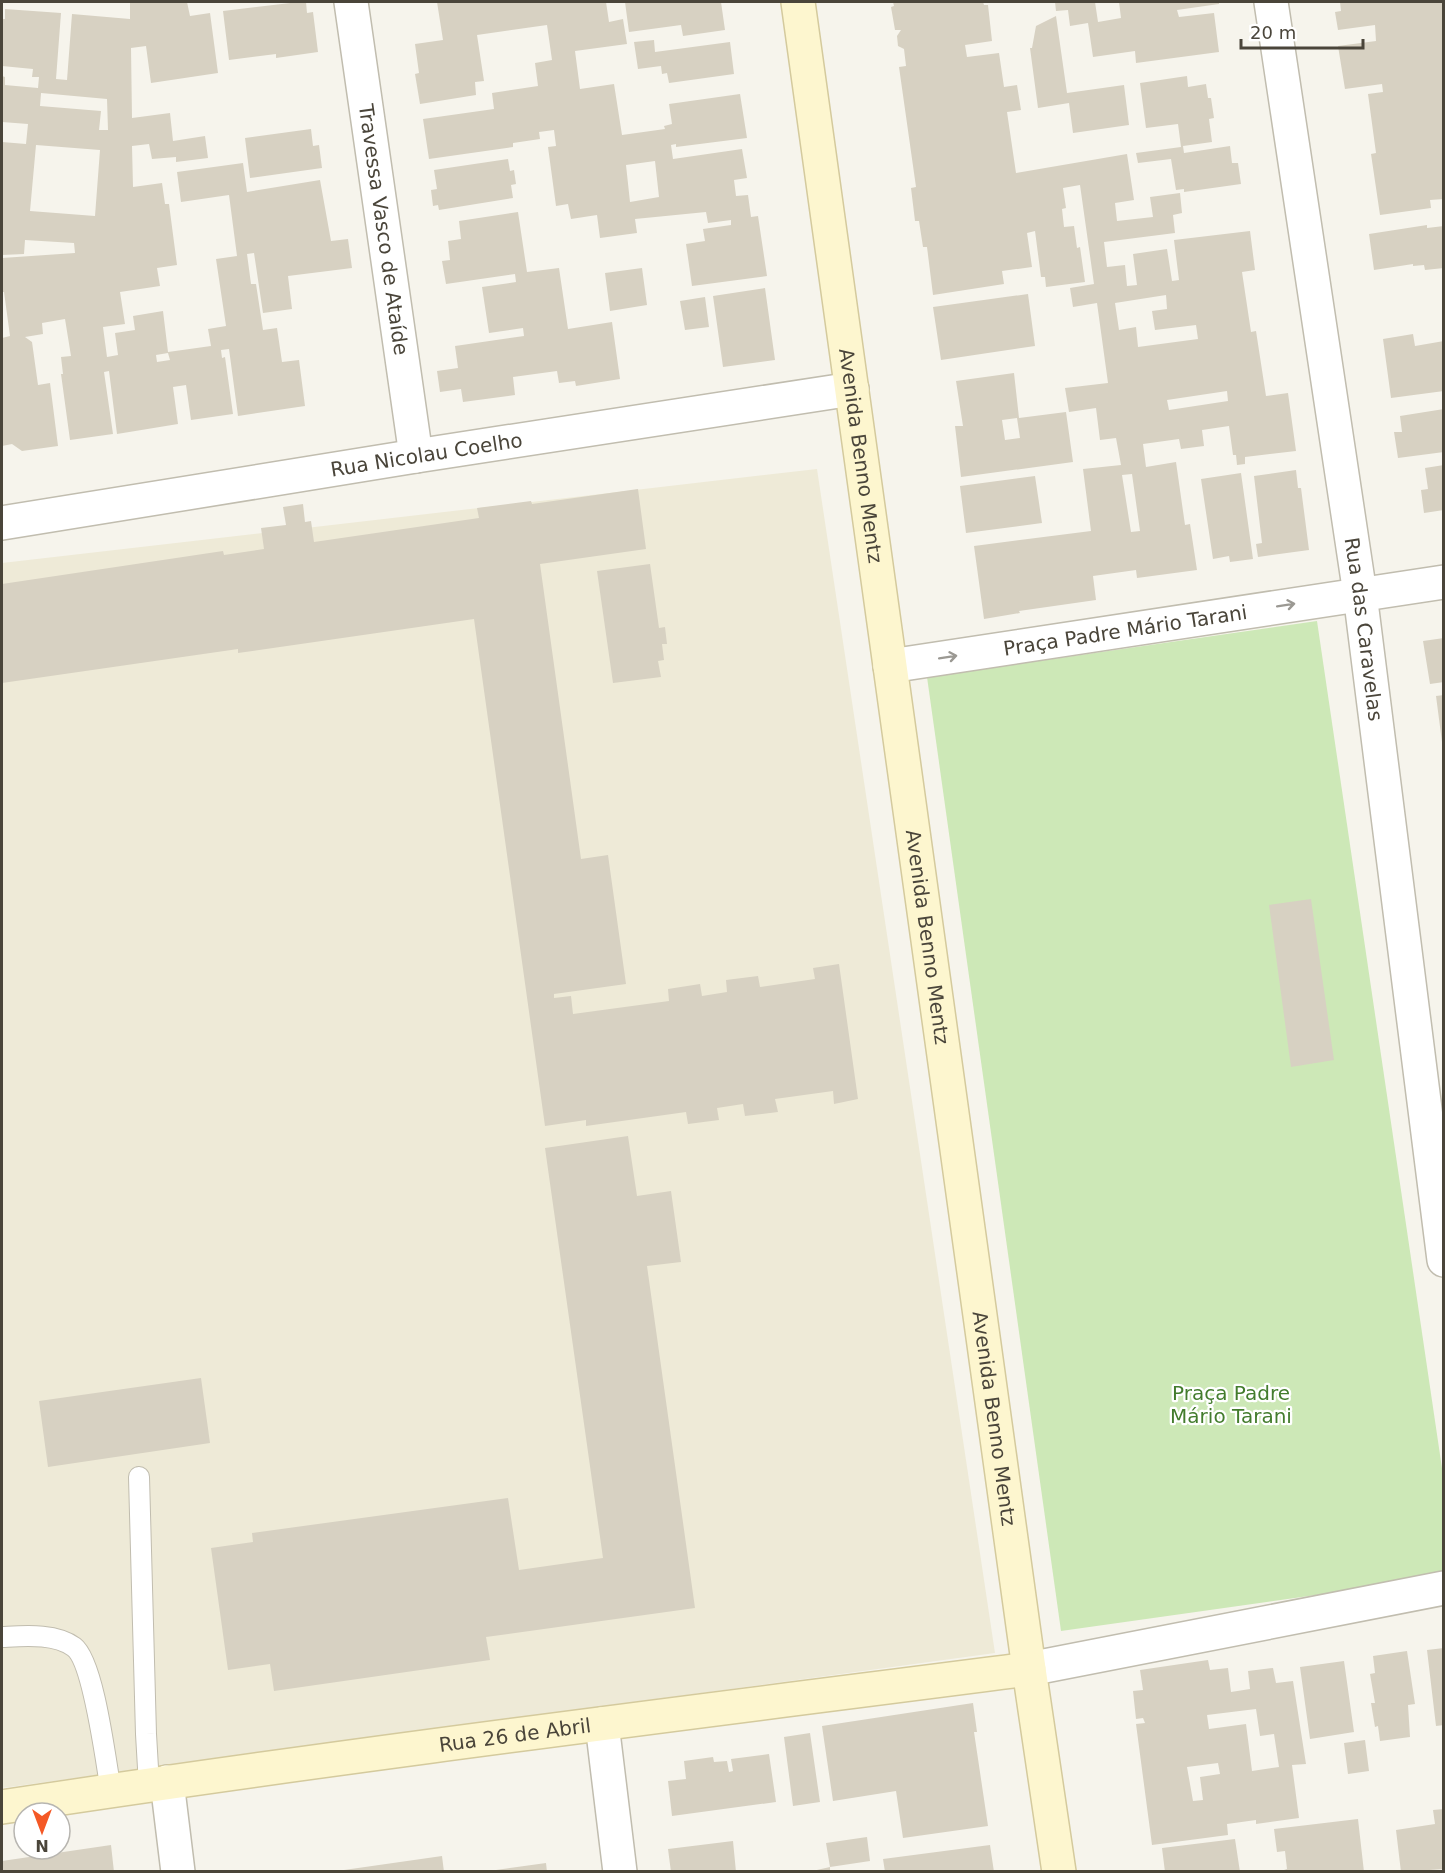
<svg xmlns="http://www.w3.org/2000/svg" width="1445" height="1873" font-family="'DejaVu Sans',sans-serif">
  <rect width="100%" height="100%" fill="#f6f4ec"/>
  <path fill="#eeead7" d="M817 469 995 1653 2 1788V563Z"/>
  <path fill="#cde8b7" d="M1317 621 1443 1475V1577L1061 1631 927 677Z"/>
  <path fill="#d7d1c2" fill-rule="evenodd" d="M130 2H187L190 16 210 13 218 73 151 83 146 46 131 48 132 118 170 113 173 141 205 136 208 158 176 162V157L152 159 149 144 132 146 133 187 162 183 165 204H169L177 265 157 268 160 286 120 292 125 324 103 327 107 357 118 355 115 333 135 330 133 316 163 311 168 352 211 346 208 329 226 326 216 259 237 256 229 195 181 202 177 172 243 163 247 192 320 180 331 241 348 239 352 268 288 276 292 309 263 313 254 253 247 254 251 284H256L263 330 277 328 282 362 299 360 305 406 238 416 229 349 221 350 222 358 225 357 233 414 191 420 186 385 173 387 178 424 117 434 109 371 104 372 113 434 70 440 61 374H63L61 357 71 356 65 319 42 323 43 334 25 337 32 342 38 385 50 383 58 446 22 451 12 444 2 446V338L10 336 4 292H2V258L75 253 74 243 25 240 24 254 2 255V142L26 144 28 124 2 122V76L5 77V85L38 88 39 77H32L33 69 2 66V19H5V9L61 13 56 79 67 80 72 14 130 19ZM41 93 107 99 108 130H99L101 111 40 106ZM36 145 100 150 95 216 30 211ZM168 353 170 360 157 362 156 355Z
    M299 2H306L307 13 313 12 318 52 276 58V54L229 60 223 11Z
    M437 2H606L609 22 623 19 627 44 575 51 580 89 614 84 622 135 665 129 664 126 672 124 669 104 740 94 747 138 676 147V144L671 145 673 159 742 149 747 178 734 180 736 196 748 195 751 217 758 216 767 276 692 286 686 244 705 241 703 229 731 225V220L708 223 706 212 635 219 637 233 600 238 597 215 571 219 568 204 556 206 548 147 556 146 554 130 539 132 540 139 513 143V147L429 159 423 119 494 109 492 93 538 86 535 63 552 60 547 25 477 35 484 81 475 82 476 95 420 104 415 74 419 73 415 44 443 40ZM655 161 659 197 630 202 626 165Z
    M625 2H721L725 30 683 36 681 25 629 32Z
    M893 2H983L984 5H988L992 41 965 45 967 57 999 53 1004 87 1017 85 1021 110 1007 112 1016 173 1127 154 1134 200 1115 203 1117 221 1153 217 1150 197 1180 193 1182 213 1173 215 1175 233 1104 242 1107 267 1125 265 1127 286 1137 285 1133 254 1167 249 1172 281 1179 280 1174 240 1250 231 1255 270 1242 272 1251 332 1256 331 1266 396 1288 393 1296 451 1245 457V464L1237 465 1236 455H1233L1229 426 1202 430 1204 446 1181 449 1179 439 1143 444 1146 467 1176 462 1185 525 1190 524 1197 570 1137 578 1136 570 1093 576 1096 600 1019 611 1020 613 984 619 974 546 1091 531 1083 469 1121 465 1116 438 1100 440 1096 408 1069 412 1065 388 1108 383 1097 303 1073 307 1070 288 1094 284 1080 185 1063 188 1066 208 1062 209 1064 227 1074 226 1077 248 1080 247 1085 282 1046 287 1045 277H1041L1035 231 1027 233 1032 267 1002 271 1004 284 933 295 927 247H923L919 221H915L911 188 916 187 899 67 906 66 904 49 898 46 897 36 901 30H895L891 7 894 6ZM1166 295 1167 309 1152 311 1155 330 1196 325 1198 339 1138 347 1136 327 1119 330 1115 303ZM1227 391 1228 401 1169 410 1167 400ZM1132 474 1140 531 1131 532 1122 475Z
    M1055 2H1095L1098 22 1121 18 1119 2H1219V4L1177 10 1179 17 1214 13 1219 52 1136 63 1135 51 1093 57 1088 23 1070 26 1068 10 1056 11Z
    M1340 2H1444V199L1430 200 1431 208 1380 215 1371 154 1376 153 1368 94 1383 92 1382 84 1345 89 1338 46 1376 41 1375 25 1338 30 1335 12 1341 11Z
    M1056 16 1067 93 1124 85 1129 125 1073 133 1069 103 1038 108 1030 48H1032L1036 26Z
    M654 40 655 52 730 42 734 74 669 83 667 73 662 74 661 66 638 69 634 42Z
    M1187 76 1188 87 1206 84 1208 98H1211L1214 118 1209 119 1212 142 1183 146 1184 153 1230 146 1232 163H1238L1241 184 1184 192V189L1176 190 1171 159 1138 163 1136 153 1181 147 1178 124 1146 128 1140 83Z
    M311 129 313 146 319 145 322 168 250 178 245 138Z
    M508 159 510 171 514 170 516 184 511 185 513 198 439 210 438 205 433 206 431 190 437 189 434 170Z
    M518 212 527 272 559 268 568 329 612 322 620 379 576 386 575 381 559 383 557 371 513 377 515 395 463 402 461 389 440 392 437 371 458 368 455 346 524 336 523 328 489 333 482 287 516 282 515 274 446 284 442 261 450 260 448 241 461 239 459 221Z
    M1427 225V228L1444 226V268L1425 270 1424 265 1413 266V264L1374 270 1369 234Z
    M642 268 647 305 610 311 605 273Z
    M765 288 775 360 723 367 713 296Z
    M1028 294 1035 346 941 360 933 307Z
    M705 297 709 327 685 330 680 301Z
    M1413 334 1415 346 1444 341V391L1391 398 1383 339Z
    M1014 373 1019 418 1066 412 1073 462 961 477 955 426H963L956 381ZM1017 418 1020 438 1005 440 1002 420Z
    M1444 409V452L1398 458 1394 432H1402L1400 416Z
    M1444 465V510L1424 513 1421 490 1428 489 1425 468Z
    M1296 470 1298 488H1301L1309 550 1258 557 1256 544 1262 543 1254 476Z
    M1241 473 1253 559 1230 562 1229 556 1213 559 1201 479Z
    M1035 476 1042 523 966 533 960 486Z
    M638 489 646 549 540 564 581 859 608 855 626 984 554 994V998L571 996 573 1014 669 1001 668 989 700 984 702 996 727 992 726 980 758 976 760 987 815 979 813 968 839 964 858 1099 834 1104 833 1091 775 1099 778 1112 745 1116 743 1104 717 1108 719 1120 688 1124 686 1112 586 1126V1120L545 1126 474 619 238 653V649L2 683V584L223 551 224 555 264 549 261 528 286 525 283 507 303 504 305 522 311 521 314 542 479 518 477 508 531 501 532 504Z
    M650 564 659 628 665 627 667 644H662L664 660 658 661 661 677 613 683 597 571Z
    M1444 638V682L1430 684 1423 641Z
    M1444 695V742H1442L1436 696Z
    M1311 899 1334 1060 1291 1067 1269 905Z
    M628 1136 637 1196 671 1191 681 1262 647 1266 695 1608 486 1637 490 1660 274 1691 270 1664 228 1670 211 1548 253 1542 252 1533 508 1498 519 1570 603 1558 545 1148Z
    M201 1378 210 1443 48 1467 39 1401Z
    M1444 1648V1725L1436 1726 1427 1650Z
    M1407 1651 1415 1704 1408 1705 1410 1737 1380 1741 1378 1726 1375 1727 1371 1703H1375L1370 1674 1375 1673 1373 1656Z
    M1208 1660 1210 1670 1228 1668 1231 1692 1250 1689 1248 1671 1273 1668 1276 1683 1293 1681 1306 1764 1292 1765 1299 1818 1256 1824V1820L1227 1824 1228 1835 1152 1845 1136 1724 1145 1723 1143 1718 1136 1719 1133 1691 1143 1690 1140 1670ZM1256 1709 1260 1736 1274 1734 1279 1767 1252 1771 1246 1724 1209 1729 1207 1715ZM1218 1763 1220 1774 1200 1777 1203 1800 1193 1801 1187 1767Z
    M1344 1661 1354 1732 1310 1739 1300 1667Z
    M973 1703 977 1732H974L988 1826 903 1838 896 1791 833 1801 822 1726Z
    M810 1733 820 1802 793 1806 784 1737Z
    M1365 1740 1369 1771 1348 1774 1344 1743Z
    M769 1754 776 1802 672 1816 668 1781 686 1779 684 1761 713 1757 714 1762 727 1761 729 1772 733 1771 731 1759Z
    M1444 1809V1869L1401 1872 1396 1830 1435 1824 1433 1810Z
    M1358 1819 1364 1872H1278L1287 1869 1285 1851 1277 1852 1274 1829Z
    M867 1837 870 1861 830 1867V1872H808L830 1867 826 1843Z
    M1235 1839 1240 1872H1165L1162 1848Z
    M733 1841 736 1872H671L668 1849Z
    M111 1845 114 1872H2V1861Z
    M990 1845 994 1872H885L883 1859Z
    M442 1856 444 1872H345L344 1870Z
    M546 1863 547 1872H496V1870Z"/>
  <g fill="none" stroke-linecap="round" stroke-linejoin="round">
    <defs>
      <path id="lane" d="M139 1477 146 1734 149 1785
        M2 1637C24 1636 55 1633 74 1647 94 1662 106 1764 111 1791"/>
      <g id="street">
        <path id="s1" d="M351 2 416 456"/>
        <path id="s2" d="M1271 2 1360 594 1444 1260"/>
        <path id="s3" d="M2 523 416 456 852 389"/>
        <path id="s4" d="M890 666 1444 582"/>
        <path d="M1029 1669 1444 1588"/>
        <path d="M602 1724 620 1872"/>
        <path d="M167 1782 178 1872"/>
      </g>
      <g id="secondary">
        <path id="s5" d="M798 2 1029 1669 1059 1872"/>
        <path id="s6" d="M2 1807C343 1755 686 1713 1029 1669"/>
      </g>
    </defs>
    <use href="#lane" stroke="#c1bdaf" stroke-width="22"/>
    <use href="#street" stroke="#c1bdaf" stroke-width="36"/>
    <use href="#secondary" stroke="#d4ca9d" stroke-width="36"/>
    <use href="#lane" stroke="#fff" stroke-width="20"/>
    <use href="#street" stroke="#fff" stroke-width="33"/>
    <use href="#secondary" stroke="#fdf6cf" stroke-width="33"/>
  </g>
  <defs><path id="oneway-shaft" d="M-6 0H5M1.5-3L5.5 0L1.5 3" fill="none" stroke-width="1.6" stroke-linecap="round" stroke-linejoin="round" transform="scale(1.5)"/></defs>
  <g stroke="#9b9993">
    <use href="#oneway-shaft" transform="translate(1286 605) rotate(-9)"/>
    <use href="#oneway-shaft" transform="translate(948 657) rotate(-9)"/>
  </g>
  <g text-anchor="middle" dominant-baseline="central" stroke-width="4.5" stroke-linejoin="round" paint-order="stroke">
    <g font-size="20" fill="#4a453a" stroke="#fff">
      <text stroke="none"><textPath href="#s1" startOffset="230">Travessa Vasco de Ataíde</textPath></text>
      <text stroke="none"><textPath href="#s3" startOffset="430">Rua Nicolau Coelho</textPath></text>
      <text stroke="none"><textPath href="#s5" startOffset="458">Avenida Benno Mentz</textPath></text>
      <text stroke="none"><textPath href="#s4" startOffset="238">Praça Padre Mário Tarani</textPath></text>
      <text stroke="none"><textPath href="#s2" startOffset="634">Rua das Caravelas</textPath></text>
      <text stroke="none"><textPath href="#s5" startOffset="944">Avenida Benno Mentz</textPath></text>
      <text stroke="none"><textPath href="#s5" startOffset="1430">Avenida Benno Mentz</textPath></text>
      <text stroke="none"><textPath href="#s6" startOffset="518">Rua 26 de Abril</textPath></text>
    </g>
    <g font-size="20" fill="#437c2d" stroke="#fff">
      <text x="1231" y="1393">Praça Padre<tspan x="1231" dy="23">Mário Tarani</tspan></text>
    </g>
  </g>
  <rect width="1445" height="1873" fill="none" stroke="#4a453a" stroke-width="6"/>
  <g transform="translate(42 1831) rotate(180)"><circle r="28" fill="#ffffff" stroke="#b7b5b0" stroke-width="1.5"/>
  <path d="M0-4.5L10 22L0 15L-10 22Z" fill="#f45825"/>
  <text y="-9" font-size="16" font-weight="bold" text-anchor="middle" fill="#4a453a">N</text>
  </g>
  <path d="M1241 39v9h122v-9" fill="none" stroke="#4a453a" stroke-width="3"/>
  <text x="1250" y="39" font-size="18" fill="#4a453a" stroke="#ffffff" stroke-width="4.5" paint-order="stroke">20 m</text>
</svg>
